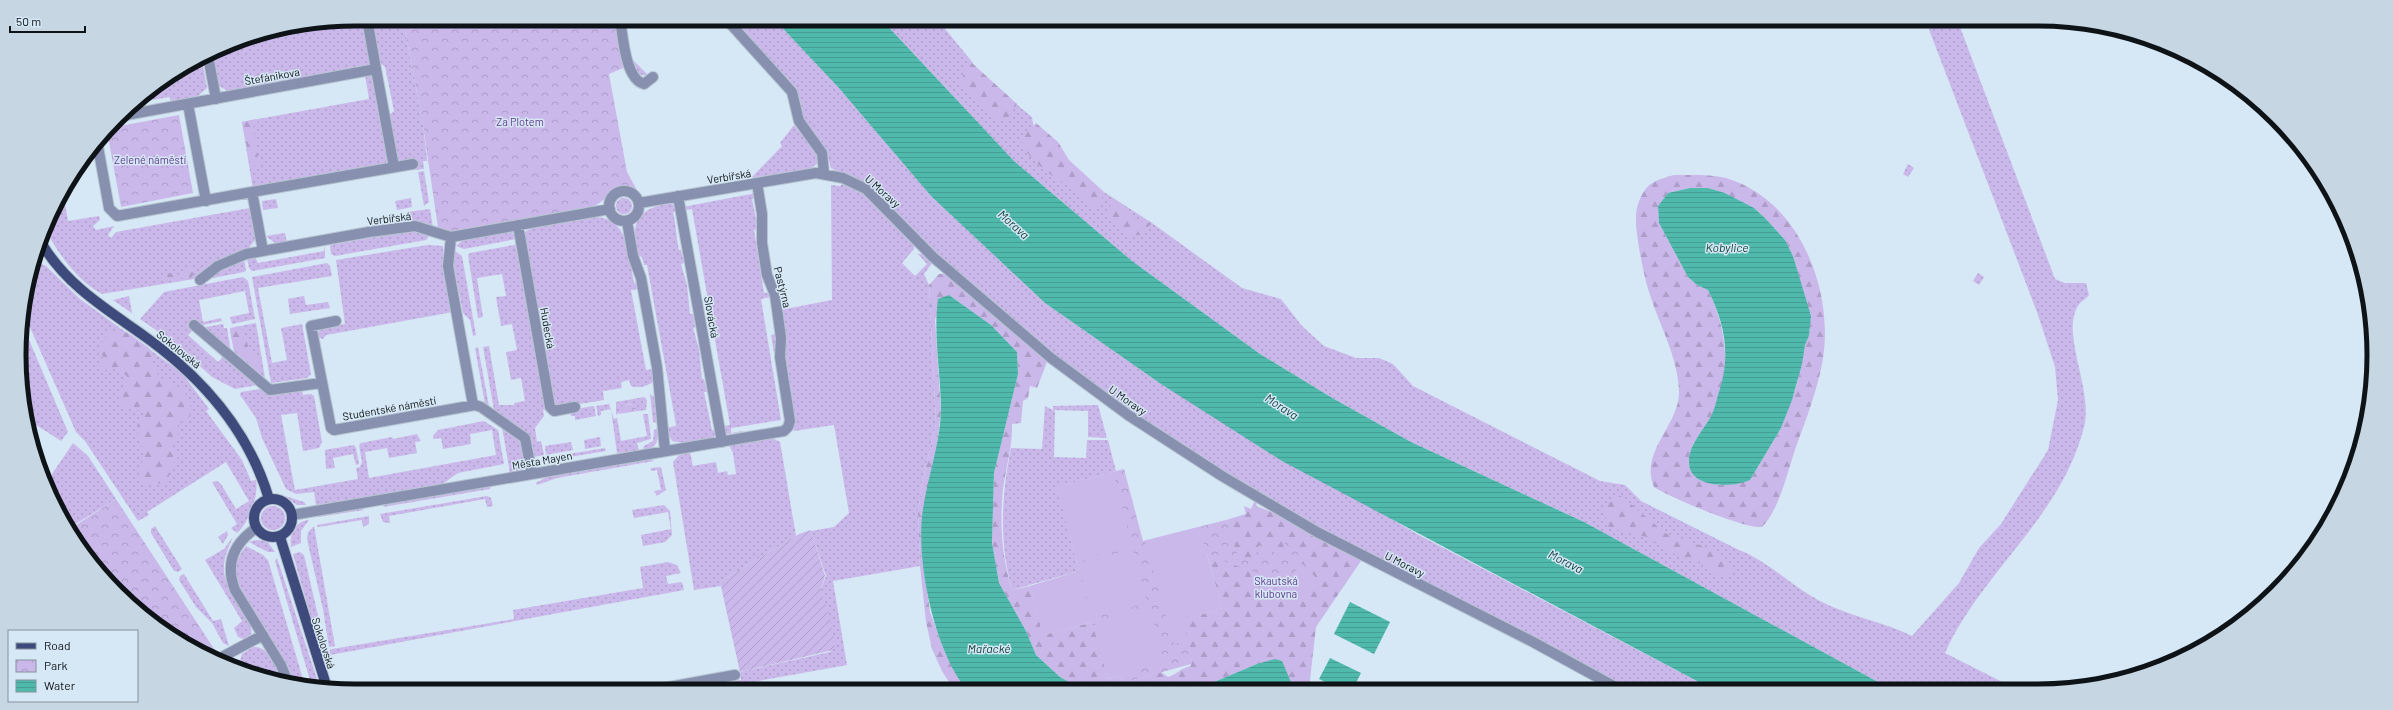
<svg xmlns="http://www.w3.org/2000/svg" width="2393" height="710" font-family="Barlow,sans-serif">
  <defs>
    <pattern id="grass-dots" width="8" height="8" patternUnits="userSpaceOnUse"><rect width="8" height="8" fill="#cbb8ea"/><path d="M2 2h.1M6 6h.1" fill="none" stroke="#ad9dc8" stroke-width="1.8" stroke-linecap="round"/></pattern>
    <pattern id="forest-firs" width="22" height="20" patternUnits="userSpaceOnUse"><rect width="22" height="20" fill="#cbb8ea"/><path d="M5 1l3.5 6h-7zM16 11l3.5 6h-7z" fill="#ad9dc8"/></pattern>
    <pattern id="park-crowns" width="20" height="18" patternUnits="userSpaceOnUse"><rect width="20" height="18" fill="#cbb8ea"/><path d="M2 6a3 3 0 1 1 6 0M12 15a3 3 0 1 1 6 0" fill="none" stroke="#ad9dc8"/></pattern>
    <pattern id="garden-furrows" width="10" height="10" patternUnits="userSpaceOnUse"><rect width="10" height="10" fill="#cbb8ea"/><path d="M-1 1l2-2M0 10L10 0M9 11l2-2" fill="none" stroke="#ad9dc8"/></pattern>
    <pattern id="water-rules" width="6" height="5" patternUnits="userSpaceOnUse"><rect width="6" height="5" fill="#4fb9ac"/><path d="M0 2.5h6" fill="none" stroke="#449e93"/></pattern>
  </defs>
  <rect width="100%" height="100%" fill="#d6e7f5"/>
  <path fill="url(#grass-dots)" d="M364 19 371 62 369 66 230 92 217 85 212 53C253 28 316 19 364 19Z
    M372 19H403L423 125 428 167 427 161H423L424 169 414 170 412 161 401 162 397 158 388 116 394 111 385 67 379 62Z
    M729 19H774L838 87 931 196 1045 303 1161 384 1417 534 1712 689H1626L1352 547 1202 460 1071 370 949 267 867 185 831 168 826 151 804 123 795 94Z
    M881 19H937L973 63 966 69 1010 99 1032 117 1037 146 1095 196 1104 192 1152 223 1242 288 1281 299 1302 326 1324 346 1356 358H1379L1393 364 1413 386 1600 481 1625 485 1641 501 1739 550C1768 561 1790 585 1818 600 1847 616 1882 621 1912 636L1959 583 1979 548 2001 524 2048 450 2058 400 2055 367 2037 312 1925 19H1957L2055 279 2065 283H2086L2089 295C2087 298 2083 300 2080 303 2058 330 2094 389 2084 427 2062 516 1981 573 1945 653L2014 688H1889L1584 522 1411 442 1334 399 1260 354 1132 261 1014 161Z
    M632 59 648 75 647 76 638 74 634 71Z
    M202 60 207 88 198 96 199 98 171 103 170 97 133 103Z
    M371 74 374 76 388 155 386 164 253 190 242 122 369 99 365 75Z
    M794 125 819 155 818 163 810 169 751 178 782 146 780 143Z
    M1908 164 1914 168 1908 177 1903 174Z
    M424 171 429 202 424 206 418 172Z
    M843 183 865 191 914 243V249L902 263 915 276 927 264 918 254H922L932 263 924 274 929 285 936 423 922 483 918 513 920 566 833 581 847 665 708 690 707 686 741 680 740 672 830 652 835 645 821 589 826 576 811 531 834 527 849 513 834 425 794 431 782 357 783 353 786 351 780 310 832 300 831 185 840 186Z
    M63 192 68 221 99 216 100 220 93 226 96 230 114 226 108 235 111 238 116 232 250 208 256 239 247 250 217 262 194 279 102 294C78 282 59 254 46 231L54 206Z
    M756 193 757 198 752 199 758 229 754 230 764 293H771V297L761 299 781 420 731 428V433L742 431 743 432 726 434 723 426 730 425 692 209 685 210 683 207Z
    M411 198 412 207 397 210 395 201Z
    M616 206a8 8 0 1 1 16 0a8 8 0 1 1-16 0Z
    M276 199 278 208 263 210 262 201Z
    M670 203 676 206V211L673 212C676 225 676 236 679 250H681L684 263 681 264 687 285 690 314H693L695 327 693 328 699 349 702 379H704L707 392H704L712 430 716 431V435L713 438 683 443 672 441 666 428 676 426 675 419 647 265H644L642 257 638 256C630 224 636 209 670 203Z
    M430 209 433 227 409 222 407 212Z
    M590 217C630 215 628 254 634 283L638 284 639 289 631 290 646 370 653 369 654 381C649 386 638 389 631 386L629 380 621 382 622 388 603 391 604 400 543 410 544 416 535 428 537 442 541 441 544 455 534 457 530 437 494 410 483 347 489 346 499 405H514V403L525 401 521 378 511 380 506 352 517 350 512 324 501 326 496 297 506 296 502 274 477 278 483 317 478 318 468 255 470 253 525 243V232L531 228Z
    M409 231 430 235 426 240 335 256 331 254 330 245Z
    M508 232 514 234 516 239 464 249 456 246 463 240Z
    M285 233 287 242 275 243 266 236Z
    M325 245V258L252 271 249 268 247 259 255 257 258 263 324 251Z
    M428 245 443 246V260L453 312 326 335 323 339 318 337V332L322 328 345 324 336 260Z
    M454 250 462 256 476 335 473 336 470 320 463 313 454 267Z
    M244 259 246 270 244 272 208 279 226 266Z
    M37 262 46 266 80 299 182 373 209 409 206 411 242 460 251 481 256 480C259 495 249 523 237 533L231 528 237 524 212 482 217 481 221 484 236 509 249 501 226 462 147 512 149 515 138 521 85 441 76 432 22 309Z
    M327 263 330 266 332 276 258 288 272 363 287 360 281 328 302 324 311 374 307 378 271 383 252 277Z
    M1978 273 1984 277 1979 285 1973 281Z
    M243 277 248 281 255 319 232 324 230 317 249 313 245 291 199 300 203 322 221 318 222 321 203 325V328L193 330 188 335 218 362 224 356 257 385 235 389 212 377 173 342 113 300 129 296 132 313 140 319 164 292Z
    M304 296 306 305 328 302 330 308 290 314 288 299Z
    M256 323 265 378 234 351 230 328Z
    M223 324 224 328H227L231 352 206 331V327Z
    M776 334 777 352 774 353 771 335Z
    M27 335 68 432 61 441 27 419 21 373 27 372 21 336Z
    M478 347 489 406 485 404 475 348Z
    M261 389 273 394 302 390 303 395 311 394 314 396 322 442 319 448 303 451 297 413 281 415 295 490 358 479 356 468 360 467 362 462 359 445 361 443 392 437 393 439 417 434 421 441 415 442 417 453 389 458 387 448 365 452 369 478 496 455 492 430 470 434 471 444 443 449 441 438 433 439V436L438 430 484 421 498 430 504 464 458 473 441 485 316 505 314 492 296 494 286 489 262 438 256 418 240 395 241 392Z
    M650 394 655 398 658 423 653 422Z
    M644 397 647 400 646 410 638 411C627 396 624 408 616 415V402Z
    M609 404 614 419 617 418 621 441 647 436 643 414H648L651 439 637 443 639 451 617 453 611 409 601 411V415L598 416 596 406Z
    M1098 405 1107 438 1088 437V411L1053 410V406Z
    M594 406 596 416 575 420V416H571L570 410Z
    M1045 406 1055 411 1054 457 1086 458 1087 440H1108L1116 471 1057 487 1079 571 1012 590C999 541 1001 498 1011 448L1042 449Z
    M502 427 521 440 526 466 522 471 510 473Z
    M658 428C659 441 657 448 643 450L644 446 653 441 654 430Z
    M600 437 601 446 585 449 584 440Z
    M772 438 780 442 796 536 720 582 721 586 694 590 673 462 679 455 690 452 693 466 716 462 718 473 727 471 728 475 736 474 733 453 729 445Z
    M571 442 573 450 546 455 545 446Z
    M73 443 88 456 116 499 69 528 48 480Z
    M354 445 356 448 359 464 356 465 353 454 333 458 335 468 326 469 325 450Z
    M605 448 606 451 557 459V456Z
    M648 458 654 461 557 478 537 485 536 483 548 476Z
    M661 467 666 490 657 496 654 491 661 490 657 470 651 471V468Z
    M491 486 490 489 383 507 386 503Z
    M285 496 304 502 306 505H297Z
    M487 496 491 498 493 506 487 507 485 499 389 516 390 523 383 522 380 514Z
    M664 505 670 511 672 535 665 542 643 546 641 535 671 529 668 512 634 518 632 510Z
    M261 518a12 12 0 1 1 24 0a12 12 0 1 1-24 0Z
    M360 508 364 510 318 517V516Z
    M369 516V524L363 527 362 520 318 527 317 525Z
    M309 520 301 531V543L291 547C289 534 296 521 309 520Z
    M155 526 182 569 178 572 174 571 151 533V529Z
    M314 526 335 646 329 647 323 609 307 539 308 532Z
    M227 531 228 535 223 544 218 537Z
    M233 537C228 549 223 558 224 572 226 591 255 620 251 634L244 639 238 637 234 628 242 621 205 560 224 549Z
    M256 540 267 541 275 552H268L249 542Z
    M246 546 263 555 268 560 305 686 294 685C283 655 235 595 236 569 236 560 241 553 246 546Z
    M300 552 304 555 319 620 324 655 321 654 293 554Z
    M277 558 320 688 312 687 275 561Z
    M668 562 677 565 681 573 666 576 668 584 682 582 684 590 330 655V650L332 649 514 619 513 610 643 588 640 567Z
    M184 574 213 621 221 619 229 646 223 643 212 623 196 607 179 580 180 576Z
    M253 647C270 645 277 670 283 683L238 669 242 654Z"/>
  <path fill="url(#forest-firs)" fill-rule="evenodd" d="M972 63 1017 104 1006 121C991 124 970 94 961 83L965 70Z
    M256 119 259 124 253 126 259 163H262V165L251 167 242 122Z
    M1036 123 1058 142 1069 160 1104 192 1099 208C1085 206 1083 195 1073 187 1069 185 1065 184 1061 182 1047 172 1024 156 1021 139Z
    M1674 175C1691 175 1710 174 1726 178 1797 199 1831 283 1824 351 1821 379 1807 418 1797 444 1788 469 1780 509 1762 527 1745 529 1671 498 1654 487 1639 451 1680 425 1679 391 1678 358 1660 326 1650 295 1645 280 1642 264 1639 248 1636 227 1632 208 1645 190 1652 180 1664 178 1674 175ZM1690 188 1725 193 1754 208 1766 219 1785 240 1793 256 1804 297 1810 327 1809 336 1805 345 1796 387 1781 428 1750 480C1731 485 1714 489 1698 476 1693 472 1688 468 1689 461 1689 445 1703 431 1710 418 1733 377 1728 331 1708 290L1697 285 1688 277 1659 223 1658 206 1668 193Z
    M1114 199C1120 210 1138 224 1152 223L1140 235H1129L1106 214Z
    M190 267 196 269 192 277 164 280 166 274 170 273 178 275Z
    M939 274H944L963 287 1047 362 1037 388 1030 386 1028 398 1023 401 1021 423 1012 424C1013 450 1003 475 1002 501 1000 531 1003 561 1012 590L1030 586 1043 635 1093 622 1108 679 1121 676 1123 683 1161 672 1168 677C1178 674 1180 668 1191 666L1188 640 1182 620 1222 608 1207 554 1234 547 1226 520 1246 514 1244 506 1251 509 1255 500 1257 502 1256 506 1292 520 1363 558 1316 627 1309 689H1294L1292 684 1257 664 1195 690H1083L1060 677 1036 655 1026 631 999 583 992 543 994 473 1018 374 1017 352 991 325 949 295 935 319 941 412 923 561 930 612 945 653 967 690H954L942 671 932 649 926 622 920 566 918 513 922 483 936 423 929 285Z
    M237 326 244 331 249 350 261 364 262 370 258 372 234 351 230 331Z
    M121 331 128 333 149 348C153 357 153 370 160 377 164 381 169 382 174 384 189 391 191 402 190 417L178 424 179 433 176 437V442L171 445 179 456 170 468 168 481 163 485 158 483 145 485C133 475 142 463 146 453 140 444 134 431 139 420 142 416 145 416 146 411L144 409 134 411 124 407 116 393 124 387 127 376 117 369 104 370 100 364 103 357 99 345 110 333Z
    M1617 494 1625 499 1665 533 1711 549 1725 558 1734 568 1728 577 1720 576 1705 565 1669 552 1647 537 1609 528 1604 512 1608 502Z
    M733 686 734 690H708Z"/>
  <path fill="url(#park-crowns)" d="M403 19H614L623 68 609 74 627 172 638 192C613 181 610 201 589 208L454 232 438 228 423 125Z
    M179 115 193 193 121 207 107 131 109 128Z
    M629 404 634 406 638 411 618 414 622 406Z
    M1124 469 1143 541 1226 520 1238 557 1253 563 1259 545 1279 555 1286 541 1301 556 1298 559 1303 564 1274 591 1276 580 1207 555 1222 608 1183 620 1189 641 1191 664 1123 683 1121 676 1108 679 1092 622 1043 635 1030 586 1079 571 1057 487Z
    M116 499 224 664C206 654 185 646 167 634 132 608 88 569 70 529Z"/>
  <path fill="url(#garden-furrows)" d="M811 530 825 576 821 589 831 624 835 645 833 650 740 672 720 582 799 534Z"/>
  <path fill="#cbb8ea" d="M1113 472 1132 545 1076 560 1057 487Z
    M1199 527 1222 608 1182 619 1188 640 1174 644 1168 624 1178 621 1168 623 1145 541Z
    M1133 549 1147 603 1092 618 1078 563Z
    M1303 564 1318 580 1290 607 1274 591Z
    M1079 572 1092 622 1043 635 1030 586Z
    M1149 608 1157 635 1101 650 1094 622Z
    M1157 636 1164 663 1108 678 1101 650Z"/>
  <path fill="url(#water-rules)" d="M774 19H881L1014 161 1132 261 1260 354 1334 399 1411 442 1584 522 1889 688 1712 689 1282 461 1161 384 1045 303 931 196 838 87Z
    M1690 188H1708L1725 193 1754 208 1766 219 1785 240 1793 256 1811 316 1809 336 1805 345 1802 364 1792 400 1781 428 1750 480C1733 488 1689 489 1689 462 1688 447 1703 430 1710 418 1714 411 1716 403 1718 395 1731 357 1726 326 1708 290L1697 285 1688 277 1659 223 1658 206 1668 193Z
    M949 295 991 325 1017 352 1018 374 994 473 992 543 999 583 1026 631 1036 655 1060 677 1083 690H967C934 651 915 559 923 509 928 476 940 444 941 411 941 374 933 336 938 299Z
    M1350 602 1390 622 1374 654 1334 634Z
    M1330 658 1361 673 1353 689H1339L1319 679Z
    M1275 659 1282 661 1294 689 1195 690 1257 664Z"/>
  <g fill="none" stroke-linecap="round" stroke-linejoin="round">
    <defs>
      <path id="minor" d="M620 19C623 36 625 79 644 84L653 77
        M726 19 792 92 799 121 822 153 824 173
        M208 56 216 99
        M376 69 394 167
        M188 104 206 201
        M121 116 376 69 367 19
        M97 141 109 208 117 216 252 192
        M609 206a15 15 0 1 1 30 0a15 15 0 1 1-30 0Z
        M678 196 722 442
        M639 203 816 173 843 178 866 189 933 257 1051 358 1128 415 1222 476 1317 532 1533 642 1619 689
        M627 221 633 256 641 278 657 367 665 451
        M518 225 550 407 554 411 575 407
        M451 237 448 266 473 405
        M263 251 252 192 413 164
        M200 280 218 266 246 254 369 232 415 226 451 237 610 209
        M336 321 311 326 331 428 334 430 475 405 481 407 525 438 532 474
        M194 325 270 390 321 383
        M292 515 784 431 788 427 790 421 780 357 781 338 775 295 767 275 762 243V214L757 183
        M256 528C233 544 225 564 235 590L281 665 289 685
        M231 667 224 656 263 635
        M647 691 735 675"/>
      <path id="major" d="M42 244C66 284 103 307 140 333 200 375 248 428 269 499
        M254 518a19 19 0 1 1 38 0a19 19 0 1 1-38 0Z
        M280 537 327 688"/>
    </defs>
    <use href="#minor" stroke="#b6c5d1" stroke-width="12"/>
    <use href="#major" stroke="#b6c5d1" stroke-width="12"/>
    <use href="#minor" stroke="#8790ae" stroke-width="10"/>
    <use href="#major" stroke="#3e4a7c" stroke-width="10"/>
  </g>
  <g text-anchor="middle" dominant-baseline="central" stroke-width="3" stroke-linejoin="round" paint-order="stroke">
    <g font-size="11" fill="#0d1317" stroke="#d6e7f5">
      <text transform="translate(272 76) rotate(-10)">Štefánikova</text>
      <text transform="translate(729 176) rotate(-9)">Verbířská</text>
      <text transform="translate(883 191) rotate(42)">U Moravy</text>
      <text transform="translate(389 218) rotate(-7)">Verbířská</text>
      <text transform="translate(783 287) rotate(76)">Pastýrna</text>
      <text transform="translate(712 317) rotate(80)">Slovácká</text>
      <text transform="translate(548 328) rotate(80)">Hudecká</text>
      <text transform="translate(179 349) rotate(39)">Sokolovská</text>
      <text transform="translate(1128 400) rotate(35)">U Moravy</text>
      <text transform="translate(389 408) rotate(-10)">Studentské náměstí</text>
      <text transform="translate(542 460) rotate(-10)">Města Mayen</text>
      <text transform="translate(1405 564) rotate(27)">U Moravy</text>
      <text transform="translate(324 643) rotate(72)">Sokolovská</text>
    </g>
    <g font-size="11" fill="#5d3989" stroke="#d6e7f5">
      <text x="520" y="121">Za Plotem</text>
      <text x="150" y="159">Zelené náměstí</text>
      <text x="1276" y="580">Skautská<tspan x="1276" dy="13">klubovna</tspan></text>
    </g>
    <g font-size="12" font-style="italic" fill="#093c37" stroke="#d6e7f5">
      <text transform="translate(1014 224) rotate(42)">Morava</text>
      <text x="1727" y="247">Kobylice</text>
      <text transform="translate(1282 406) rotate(33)">Morava</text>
      <text transform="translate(1566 561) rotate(27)">Morava</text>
      <text x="989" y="648">Mařacké</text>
    </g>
  </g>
  <path d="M0 0H2393V710H0ZM355 26H2038A329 329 0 0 1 2367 355V355A329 329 0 0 1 2038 684H355A329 329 0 0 1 26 355V355A329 329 0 0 1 355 26Z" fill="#c6d6e3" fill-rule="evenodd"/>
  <path fill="none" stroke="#0d1317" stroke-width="5" d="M355 26H2038A329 329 0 0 1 2367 355V355A329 329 0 0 1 2038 684H355A329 329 0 0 1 26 355V355A329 329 0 0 1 355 26Z"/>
  <rect x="8" y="630" width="130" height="72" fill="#d6e7f5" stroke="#86929c"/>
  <rect x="16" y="643" width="20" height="6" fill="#3e4a7c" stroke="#86929c"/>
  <text x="44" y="650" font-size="12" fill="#0d1317">Road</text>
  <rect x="16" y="660" width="20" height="12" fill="url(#park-crowns)" stroke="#86929c"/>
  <text x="44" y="670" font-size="12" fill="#0d1317">Park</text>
  <rect x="16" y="680" width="20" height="12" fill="url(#water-rules)" stroke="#86929c"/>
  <text x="44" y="690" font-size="12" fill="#0d1317">Water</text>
  <path d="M10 26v6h75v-6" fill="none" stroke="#0d1317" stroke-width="2"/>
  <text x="16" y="26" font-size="12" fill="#0d1317" stroke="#d6e7f5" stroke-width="3" paint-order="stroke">50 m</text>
</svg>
